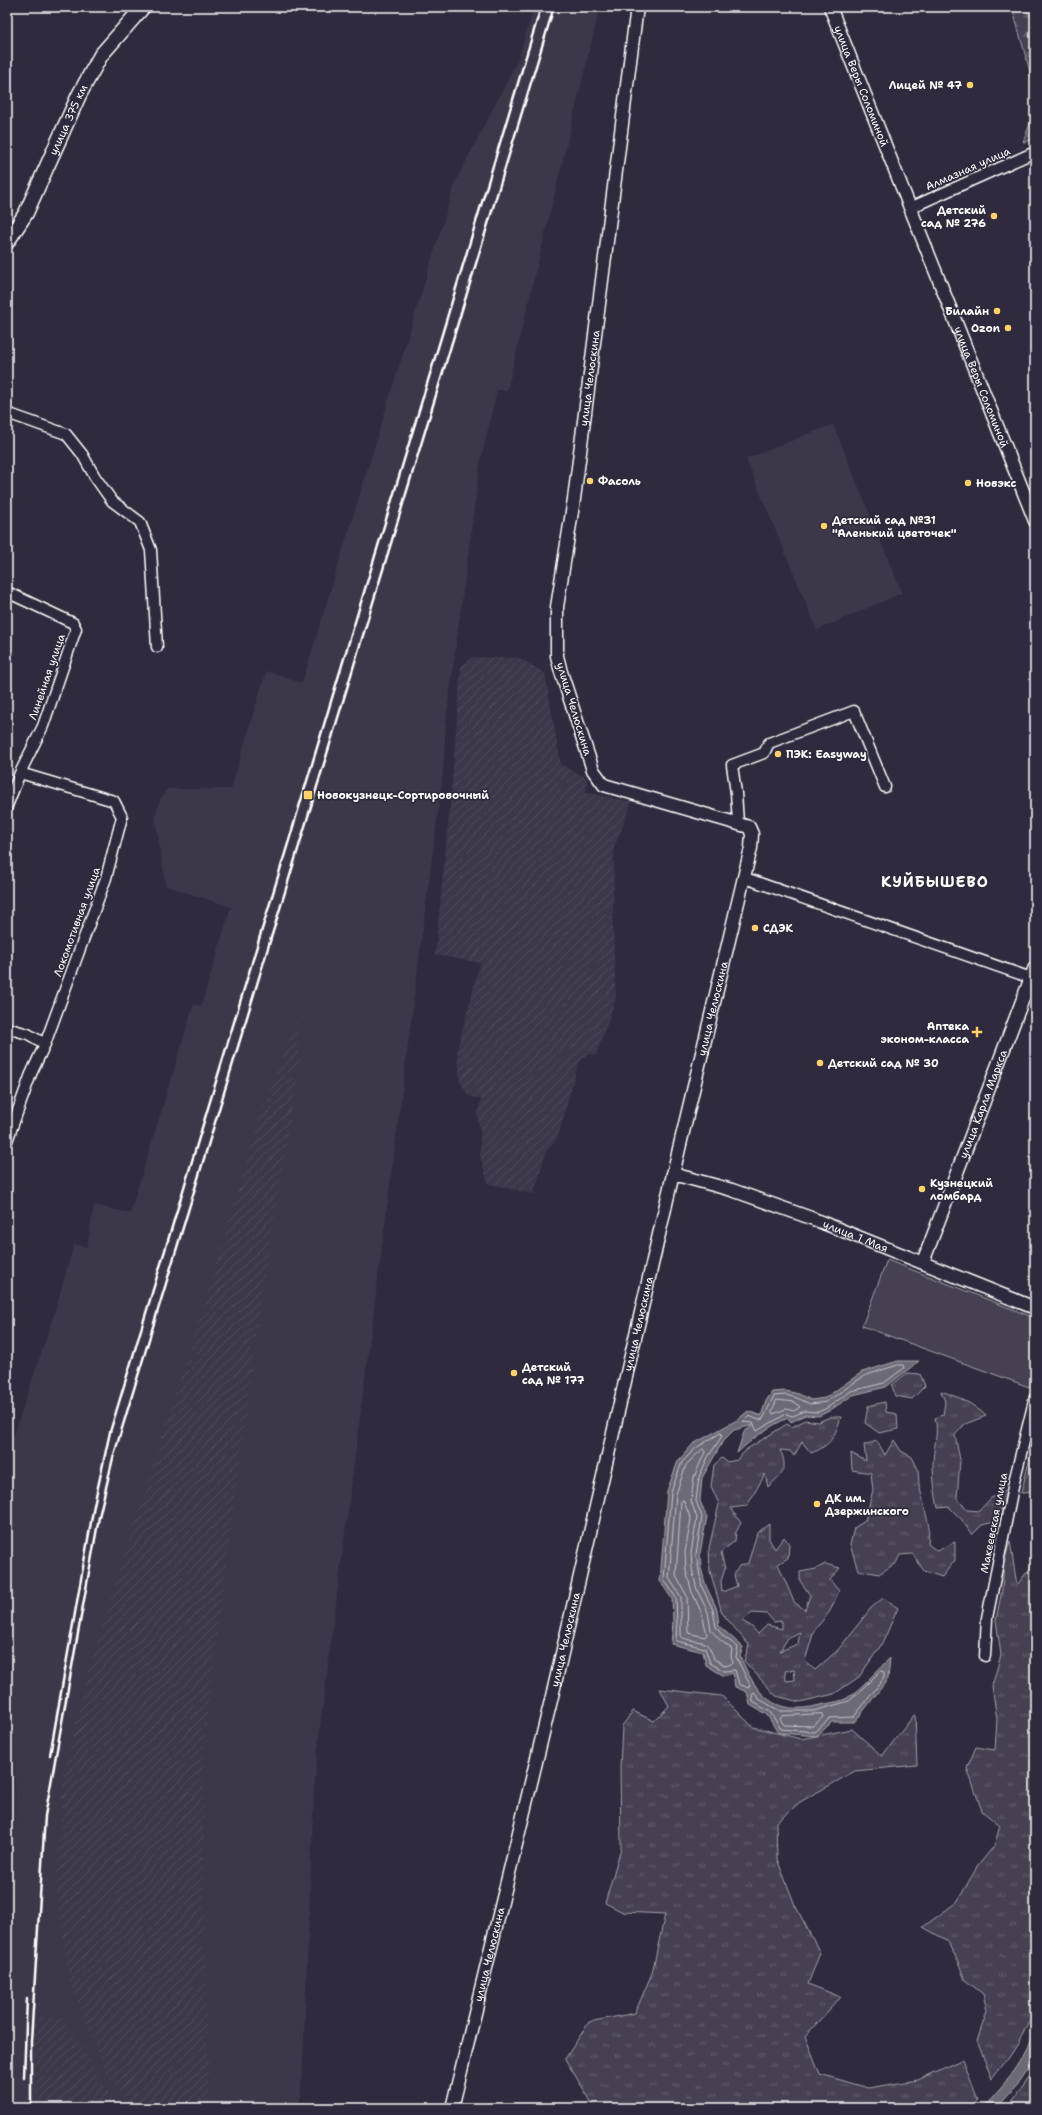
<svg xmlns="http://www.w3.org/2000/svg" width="1042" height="2115" font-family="'Shantell Sans',sans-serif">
  <defs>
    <pattern id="industrial-furrows" width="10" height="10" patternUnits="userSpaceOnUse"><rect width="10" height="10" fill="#3c3749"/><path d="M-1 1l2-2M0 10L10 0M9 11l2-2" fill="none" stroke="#504b5b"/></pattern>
    <pattern id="grass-tufts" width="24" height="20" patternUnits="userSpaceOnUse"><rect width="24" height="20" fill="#464152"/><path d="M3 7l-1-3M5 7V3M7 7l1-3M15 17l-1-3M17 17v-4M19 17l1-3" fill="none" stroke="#625e6c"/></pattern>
    <pattern id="forest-firs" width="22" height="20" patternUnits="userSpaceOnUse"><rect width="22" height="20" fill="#464152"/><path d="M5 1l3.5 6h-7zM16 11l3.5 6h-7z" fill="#625e6c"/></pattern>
  </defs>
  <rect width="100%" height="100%" fill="#2f2a3d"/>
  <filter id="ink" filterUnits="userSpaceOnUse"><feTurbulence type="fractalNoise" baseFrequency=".025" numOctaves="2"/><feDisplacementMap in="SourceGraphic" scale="8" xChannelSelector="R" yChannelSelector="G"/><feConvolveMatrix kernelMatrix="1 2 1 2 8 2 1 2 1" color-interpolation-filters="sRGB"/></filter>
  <g filter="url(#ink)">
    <path fill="#3c3749" d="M534 7H600L507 391 497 390 480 464 446 721 443 773 320 1728 314 1790 303 2064 299 2108H11L7 2041 8 1909 13 1829 16 1812 12 1708 7 1696V1456L55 1311 74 1244 87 1247 94 1205 130 1213 194 1004 201 1006 231 907 166 886 155 817 160 800 167 789H231L266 671 302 683 455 183 518 59Z
      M833 424 902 593 817 630 746 459Z"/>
    <path fill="url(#industrial-furrows)" d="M473 657 519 658 545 673 561 765 587 778 586 792 632 802 614 848 613 927 616 999 596 1055 587 1054 578 1064 558 1137 546 1152 534 1194 488 1184 480 1156V1131L477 1115 481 1099 468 1096 460 1081 457 1050 480 963 435 955 451 794 461 666Z
      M297 1020 300 1062 259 1308 204 1740 203 1869 209 2108H132L108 2076 70 1983 56 1890 63 1781 87 1674 202 1310 263 1108Z
      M7 1698 11 1708 15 1812 12 1829 7 1909V1993Z
      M59 2014 81 2045 117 2108H37L33 2019Z"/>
    <path fill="url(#grass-tufts)" stroke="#a2a0a8" fill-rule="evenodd" d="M907 1373 920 1374 925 1386 912 1399 895 1396 892 1385Z
      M941 1391C958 1397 973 1403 986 1416L965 1424 955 1435 960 1460 957 1498 967 1510 979 1511 991 1498 1006 1491 998 1521 982 1525 972 1535 962 1520 949 1507 938 1508C935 1494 933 1479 933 1464 933 1448 939 1433 935 1418L943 1415 945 1402Z
      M885 1402 886 1412 897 1414 898 1429 879 1433 865 1423 868 1406Z
      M830 1417H841C835 1436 831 1446 811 1453L802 1442 794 1456 790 1451 780 1450C789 1469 782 1474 768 1487L765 1474 747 1506 731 1508 741 1523 736 1532 735 1541 721 1552 725 1569 721 1581 722 1592 737 1586 734 1575 739 1566 748 1563 757 1533 769 1524V1539L775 1549 784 1537 789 1544 788 1558 778 1564 794 1602 805 1610 810 1595 800 1581V1572L816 1569 825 1564 840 1568 830 1580 839 1591 830 1611 814 1631 805 1661 815 1670 838 1650 871 1608 883 1598 898 1608 882 1644 859 1677 834 1694 800 1702 776 1696 744 1661 749 1645 722 1613 710 1571 709 1548 719 1504 711 1486 714 1465 722 1458 727 1462 737 1460 747 1449 787 1424 792 1427 805 1420 818 1422ZM752 1613 767 1614 774 1622 782 1621V1629L767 1625 758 1634 751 1626 742 1621ZM800 1632 798 1644 780 1651 788 1638ZM794 1670 795 1680 786 1681 785 1671Z
      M1035 1419V1492L1021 1493 1032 1450Z
      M894 1440 901 1451 912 1457 918 1469 919 1484 929 1527 928 1544 937 1551 955 1542V1560L942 1577 924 1571 913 1554 900 1555 896 1563 879 1574 858 1570 850 1545 854 1528 865 1521 873 1490 871 1473 852 1470 851 1453 866 1461 864 1445 877 1441 885 1455Z
      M1010 1541 1017 1585 1030 1568 1035 1547V2009C1024 2035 1010 2057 992 2079L977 2041 987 2011 983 1994 965 1980 957 1959 946 1940 923 1927 957 1902 977 1867 994 1846 1000 1826 982 1811 967 1768 976 1747 995 1750 997 1719 992 1686 1001 1655 996 1620 1002 1590 1004 1562Z
      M660 1689 722 1696 753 1727 801 1739 852 1729 882 1756 915 1714 917 1765 855 1771 800 1802 776 1823 777 1859 795 1905 820 1953 808 1984 841 1997 805 2036 820 2074 868 2088 918 2080 963 2059 978 2099 969 2108H595L565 2059 589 2022 635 2013 652 1973 665 1914 623 1912 605 1903 621 1848 620 1767 622 1726 633 1711 654 1721 669 1706Z
      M1035 2070V2108H1006L1010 2104Z"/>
    <path fill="url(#forest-firs)" stroke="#a2a0a8" d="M1012 7H1035V90Z
      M1035 110V139L1023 142Z"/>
    <path fill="#464152" stroke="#a2a0a8" d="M887 1260 1035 1318V1367L1029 1387 862 1326Z"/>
    <path fill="#6d6a77" stroke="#a7a6ad" d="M898 1361H919L886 1387 853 1395 829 1411 819 1416 805 1415 791 1422 788 1418C769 1426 752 1439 737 1453L744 1432 754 1425 734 1430 723 1441 702 1478 700 1501 707 1517 700 1553 701 1568 706 1586 717 1609 719 1626 743 1647 740 1656C757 1695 773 1717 820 1705 828 1703 840 1702 847 1698 860 1690 878 1669 890 1658L888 1679 855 1722H832L817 1736 778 1733 767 1715 750 1705 747 1692 735 1687 733 1673 724 1676 706 1665 703 1652 671 1644 673 1622 672 1599 660 1581 667 1491 678 1461 693 1444 737 1420 748 1411 761 1416 766 1401 772 1392 786 1391 799 1394 811 1400 825 1398 862 1372Z
      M1035 2032V2060L1020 2082 997 2108H977L987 2103 1015 2071Z"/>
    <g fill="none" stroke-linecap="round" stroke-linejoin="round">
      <path stroke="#c5c3c9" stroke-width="1" d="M898 1365H903L904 1368 884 1383 851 1391 827 1408 818 1412 804 1411 793 1416 786 1414 757 1431 753 1423 743 1422 749 1416 759 1420 763 1419 774 1396 786 1395 797 1398 810 1404 826 1402 864 1376Z
        M777 1400 795 1402 800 1407 794 1411 786 1409 773 1414 772 1412Z
        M721 1433 722 1436 708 1457 699 1477 696 1501 702 1517 696 1554 702 1587 713 1610 716 1627 723 1636 738 1647 736 1657 750 1685 748 1688 739 1684 735 1670 724 1671 710 1663 705 1648 676 1641 677 1622 676 1598 664 1579 671 1492 682 1462 696 1448Z
        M703 1449 705 1452 694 1477 691 1501 697 1518 691 1553 692 1569 697 1590 708 1612 711 1630 720 1640 732 1649 731 1656 733 1663 726 1666 714 1659C706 1634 701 1646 681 1637V1597L669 1578 676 1494 686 1465Z
        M683 1500 691 1519 685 1552 686 1571 692 1592 702 1614 707 1634 705 1637 688 1633 687 1596 676 1576 681 1502Z
        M881 1671 884 1672V1678L854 1717 830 1718 815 1732 781 1729 770 1712 753 1702 752 1695 754 1693 759 1699 780 1711H814L849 1701Z
        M822 1714 823 1717 813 1726 784 1725 780 1719 782 1716Z"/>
      <defs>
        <path id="minor" d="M910 208 1035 152
          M7 413 66 434 82 454 95 477 112 501 140 522 151 550 157 647
          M7 592 73 623 76 629 43 726 20 773 7 806
          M738 822 736 793 732 765 764 753 769 743 854 711 885 787
          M745 878 1031 978
          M7 1028 28 1034 45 1044
          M7 1141 31 1074 45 1044 106 878 122 817 114 801 20 773
          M985 1656 987 1618 1014 1482 1035 1397"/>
        <g id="tertiary">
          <path id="s1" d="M830 7 1035 521"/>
          <path id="s2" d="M673 1174 732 1190 811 1218 1035 1308"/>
          <path id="s3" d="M923 1262 1035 967"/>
          <path id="s4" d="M452 2108 554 1688 673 1174 751 848 752 834 749 827 604 785 593 770 561 672 557 656V607L574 499 637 7"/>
        </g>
        <g id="secondary">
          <path id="s5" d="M7 242 26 213 79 95 101 55 143 7"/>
        </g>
      </defs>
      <use href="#minor" stroke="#fff" stroke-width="13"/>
      <use href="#tertiary" stroke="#fff" stroke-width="15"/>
      <use href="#secondary" stroke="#fff" stroke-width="17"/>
      <use href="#minor" stroke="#2f2a3d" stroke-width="10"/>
      <use href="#tertiary" stroke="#2f2a3d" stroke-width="12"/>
      <use href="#secondary" stroke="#2f2a3d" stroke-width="14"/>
      <path stroke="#fff" stroke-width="2.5" d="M50 1755 94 1505 110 1432 541 7
        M24 2078 27 1998
        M31 2108V2041L45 1816 99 1517 113 1458 554 7"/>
    </g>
  </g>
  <g fill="#ffd166" stroke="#2f2a3d" stroke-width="1.5">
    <circle cx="970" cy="85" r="4"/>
    <circle cx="994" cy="216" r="4"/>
    <circle cx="997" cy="311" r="4"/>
    <circle cx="1008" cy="328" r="4"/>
    <circle cx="590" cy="481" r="4"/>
    <circle cx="968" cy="483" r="4"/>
    <circle cx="824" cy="526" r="4"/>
    <circle cx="778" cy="754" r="4"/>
    <rect x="303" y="790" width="10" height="10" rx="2"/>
    <circle cx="755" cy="928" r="4"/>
    <path d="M975 1026h4v4h4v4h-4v4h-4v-4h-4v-4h4z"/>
    <circle cx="820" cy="1063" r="4"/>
    <circle cx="922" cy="1189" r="4"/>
    <circle cx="514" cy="1373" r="4"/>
    <circle cx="817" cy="1504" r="4"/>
  </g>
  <g text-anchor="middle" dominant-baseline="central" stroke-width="3.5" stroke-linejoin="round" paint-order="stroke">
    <g font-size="11" font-weight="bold" fill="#fff" stroke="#2f2a3d" text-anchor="start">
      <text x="962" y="85" text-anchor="end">Лицей № 47</text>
      <text x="986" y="210" text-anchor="end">Детский<tspan x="986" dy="13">сад № 276</tspan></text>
      <text x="989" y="311" text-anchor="end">Билайн</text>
      <text x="1000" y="328" text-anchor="end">Ozon</text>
      <text x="598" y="481">Фасоль</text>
      <text x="976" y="483">Новэкс</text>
      <text x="832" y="520">Детский сад №31<tspan x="832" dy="13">"Аленький цветочек"</tspan></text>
      <text x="786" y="754">ПЭК: Easyway</text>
      <text x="317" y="795">Новокузнецк-Сортировочный</text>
      <text x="763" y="928">СДЭК</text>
      <text x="969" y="1026" text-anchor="end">Аптека<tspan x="969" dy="13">эконом-класса</tspan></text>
      <text x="828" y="1063">Детский сад № 30</text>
      <text x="930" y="1183">Кузнецкий<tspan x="930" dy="13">ломбард</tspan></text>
      <text x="522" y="1367">Детский<tspan x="522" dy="13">сад № 177</tspan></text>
      <text x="825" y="1498">ДК им.<tspan x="825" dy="13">Дзержинского</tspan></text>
    </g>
    <g font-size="11" fill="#fff" stroke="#2f2a3d">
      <text stroke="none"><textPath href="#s1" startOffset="85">улица Веры Соломиной</textPath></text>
      <text stroke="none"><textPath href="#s5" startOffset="137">улица 375 км</textPath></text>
      <text transform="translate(968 169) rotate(-24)">Алмазная улица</text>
      <text stroke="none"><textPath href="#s4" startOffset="1886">улица Челюскина</textPath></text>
      <text stroke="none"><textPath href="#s1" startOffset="409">улица Веры Соломиной</textPath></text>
      <text transform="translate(47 677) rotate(-71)">Линейная улица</text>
      <text transform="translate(574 709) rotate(73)">улица Челюскина</text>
      <text transform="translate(77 922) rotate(-70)">Локомотивная улица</text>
      <text stroke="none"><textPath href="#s4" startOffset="1130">улица Челюскина</textPath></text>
      <text stroke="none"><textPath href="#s3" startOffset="169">улица Карла Маркса</textPath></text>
      <text stroke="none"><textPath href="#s2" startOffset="193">улица 1 Мая</textPath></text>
      <text stroke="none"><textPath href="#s4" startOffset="806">улица Челюскина</textPath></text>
      <text transform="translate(994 1523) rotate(-79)">Макеевская улица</text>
      <text stroke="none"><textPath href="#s4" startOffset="482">улица Челюскина</textPath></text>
      <text stroke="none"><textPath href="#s4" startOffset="158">улица Челюскина</textPath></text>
    </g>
    <g font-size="15" font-weight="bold" letter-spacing="1" fill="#fff" stroke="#2f2a3d">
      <text x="935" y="882">КУЙБЫШЕВО</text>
    </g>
  </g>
  <rect width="1042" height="2115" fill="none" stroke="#2f2a3d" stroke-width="24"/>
  <rect x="12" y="12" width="1018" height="2091" fill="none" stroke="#fff" stroke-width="1.5" filter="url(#ink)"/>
</svg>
